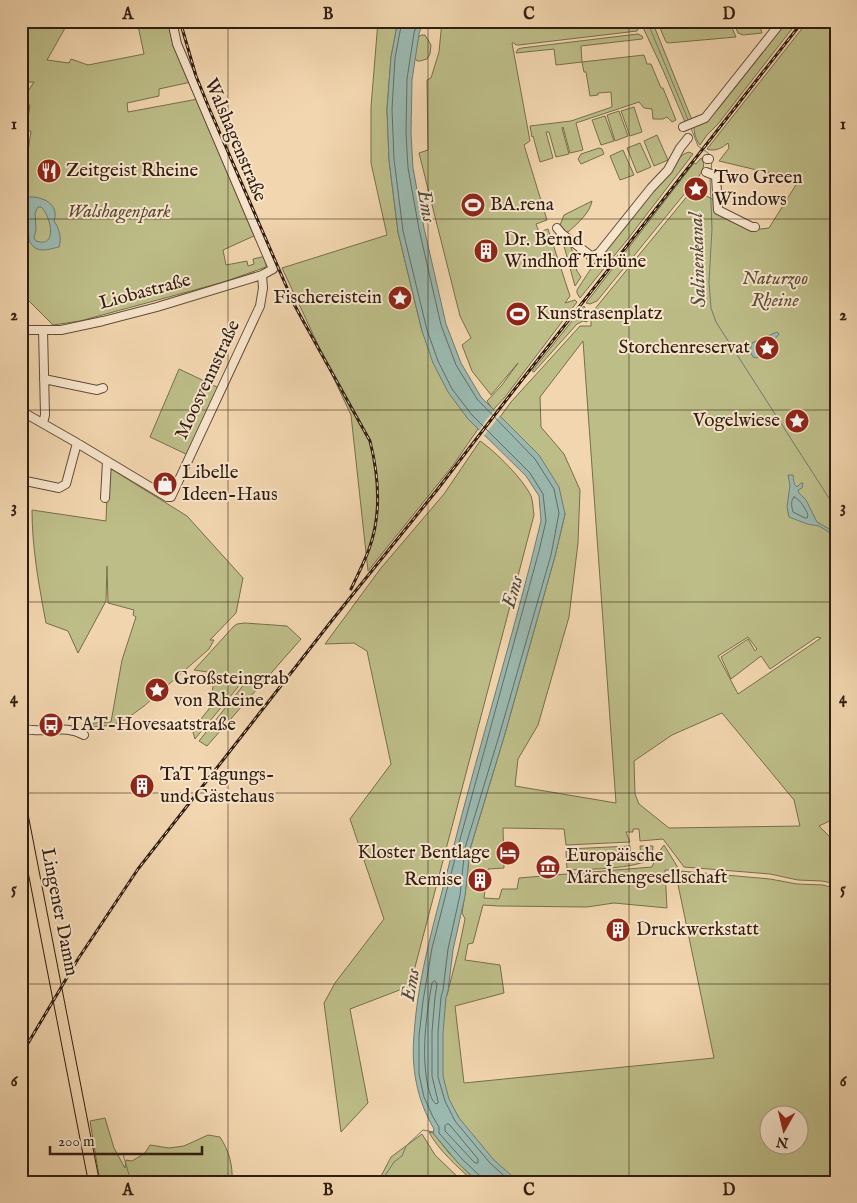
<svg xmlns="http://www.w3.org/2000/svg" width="857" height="1203" font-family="'IM FELL English',serif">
  <rect width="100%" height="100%" fill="#f2d6af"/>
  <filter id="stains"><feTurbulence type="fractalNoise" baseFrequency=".004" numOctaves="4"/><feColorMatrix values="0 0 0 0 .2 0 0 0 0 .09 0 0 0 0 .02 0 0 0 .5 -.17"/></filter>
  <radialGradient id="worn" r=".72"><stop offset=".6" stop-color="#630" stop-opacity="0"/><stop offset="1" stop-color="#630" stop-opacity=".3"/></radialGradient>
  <path fill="#bdbd88" stroke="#776e4c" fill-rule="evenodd" d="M21 21H69L47 60 69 63 71 59 88 65 144 54 137 21H168L191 82 159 89V96L127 103 128 112 198 99 256 235 223 250 226 265 247 261 248 266 254 264 253 259 266 256V267L224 282 80 321 53 325 28 300V293L21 287V179H24L31 131H26L30 105H21V102L34 82H24L21 56Z
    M378 21H398L391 57 387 109 389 160 398 232 422 331 468 419 478 429 454 464 368 571 351 415 282 268 387 235 371 163V107Z
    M442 21H635L638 29 637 31 519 45H516L514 43H512L530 141 524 145 547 220 536 224 539 232 548 229 570 296 565 303 575 300 577 302 505 397 493 410 487 401 502 385 518 363 491 395 472 371 462 345 471 338 460 316 419 153 428 150 427 80 431 78 439 52Z
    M640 21H652L692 120 688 123 685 122 663 70Z
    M657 21H729L736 37 668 43 666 42Z
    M733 21H758L762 33 743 35 738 33Z
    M787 21H798L718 124 707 135 700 145C696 140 694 133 694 127L703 122 718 109Z
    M808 21H836V818L819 826 836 843V888L832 883 822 881 798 880 770 874 684 867 663 839 640 841 639 829H633V832H626L630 842 566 845 564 829 503 828 504 868 488 869 484 898 499 899 502 889H517L519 878 652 867 657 855 664 845 680 871 770 879 797 884 823 885 830 887 836 892V1182H513L468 1134 448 1099 440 1076 443 1000 447 995 459 948 465 919 462 913 466 887 470 849 504 737 555 556 565 514 539 456 500 417 511 402 580 326H591V317L594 310 693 189 716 201 717 213 752 230 769 228 799 180 719 161 729 148 728 143C722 148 715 152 707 149ZM583 341 616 803 515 786 518 759 538 725 569 617 578 543 580 490 564 454 541 427 540 397ZM748 637 757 649 755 651 748 639 721 657 731 679 761 656 770 669 817 637 821 638 738 694 718 656ZM722 713 794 800 800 826 669 828 639 804 635 794 634 761 672 735ZM665 870H675L714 1058 464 1083 455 1006 504 993 500 965 465 960 468 944 473 943 483 905 499 906 587 907 614 903 667 908ZM770 1116H800V1146H770Z
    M638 34 642 36 643 38 642 39 581 46 582 62 644 55 647 64H651L661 88H663L676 120 672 122 667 117 663 119H653L652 109 644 108 639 102 576 123 583 150 570 153 563 127 562 128 569 154 556 157 549 132H546L553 158 540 162 533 136 532 137 530 126 571 121 612 107 611 92 598 93V95L590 96 586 72H584L582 62 556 65 554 49 516 53 518 49 522 48Z
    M422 35H425L431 45 430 54 427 59 420 61H417L414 56 417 37Z
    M634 107 642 132 630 136 621 111Z
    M619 111 628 136 615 141 607 115Z
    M605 116 614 141 601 145 592 120Z
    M657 135 668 160 654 166 644 141Z
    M640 143 651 167 637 173 627 148Z
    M599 148 602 149 604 154 581 164 578 159 581 154Z
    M623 150 634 175 620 180 610 156Z
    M689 152 693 154 627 240 580 298 577 293V290C593 265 610 240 629 217 642 201 658 187 671 171 677 163 678 155 689 152Z
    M701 158C706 164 703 170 699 176L597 301 590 304 586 303 694 163 696 164Z
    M592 201C590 213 577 224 568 232L563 231 560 225 564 215Z
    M561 235 570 242 577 271 581 277 575 286Z
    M584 306 588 313 587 322 583 321 577 324 534 372 532 371Z
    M179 369 219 388 188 455 150 437Z
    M480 441C496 452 523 479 531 496 533 501 533 509 534 515L410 986 350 1009 368 1103 341 1132 324 1003 335 983 384 919 350 819 391 764 367 651 354 643 325 644 381 568 444 494Z
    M108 467 187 516 243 578 236 613 210 640H214L209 649 144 706 125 720 113 725 93 727V723L111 722 122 660 136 617 133 615 134 610 108 603 107 566 106 601 78 653 68 631 46 623C39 586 32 548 32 510L106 521Z
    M245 623 287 626 301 639 207 746 199 741 245 683 214 673 194 670 234 626 237 624Z
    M215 676 238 683V687L195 739 192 729 188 725H196L209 709Z
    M630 846 631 858H641L640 846H653L652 859C632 869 594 869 570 870L567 869 566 852 568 849Z
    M105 1118 114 1148 125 1168 126 1160 132 1161 145 1153 150 1145 169 1148 184 1146 208 1135 220 1137C229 1151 233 1165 232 1182H100L90 1121Z
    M429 1132 433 1133 449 1153 477 1182H474C459 1168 438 1150 429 1132Z
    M422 1134 435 1155 463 1182H378L391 1157Z"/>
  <path fill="#9bb9b0" stroke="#717b70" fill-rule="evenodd" d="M398 21H423L419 34 412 80 411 133 413 168 424 228 446 324 461 363 481 397 539 455 559 487 565 514 555 556 504 737 470 849 465 896 453 950 448 991 446 998 443 1033V1076L449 1099 459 1118 494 1160 519 1182H478L458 1163 433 1133 434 1129C417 1100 411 1068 414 1035 418 974 436 916 451 857 479 745 514 634 541 521L539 496 526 476 468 419 448 392 433 363 422 331 398 232 389 160 387 109 391 57Z
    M28 197C42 196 60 204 54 221 59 228 62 238 59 247 46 250 35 254 29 240L27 200ZM38 207H41C50 214 59 249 36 241L34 238 36 230 35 213Z
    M777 332 779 334 771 344 762 348 761 356 756 358 753 357 750 351 752 343Z
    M788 475H793C794 480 793 484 797 487L801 483H803L802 488 798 490 799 493 806 500 817 522 831 530 832 534 819 526 807 524 789 517 787 507 790 485Z"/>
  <path fill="#f2d6af" d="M496 409 501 414 483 437 478 432 485 422 486 420 487 419Z"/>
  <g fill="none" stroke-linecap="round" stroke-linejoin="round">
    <path stroke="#666c60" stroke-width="1" d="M402 21 395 58 392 109 394 159 403 231 427 330 438 361 452 389 472 415 530 473 543 494 546 521 539 551 459 843 432 948 423 1001 419 1036V1074L424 1097 433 1117 439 1127V1133L462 1159 480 1176 481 1182
      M418 21 414 33 407 79 406 133 408 168 419 229 441 325 456 365 477 399 535 459 554 489 559 513 551 555 499 736 465 848 460 895 448 949 443 990 441 997 438 1032V1077L445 1101 455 1121 490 1163 511 1182
      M794 497C801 500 805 508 808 515L807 518H805L793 512C792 508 790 501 794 497Z
      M435 981 437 984 435 997 432 1032V1076L438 1101V1103L436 1104C431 1100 430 1093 428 1087 421 1053 426 1017 432 983Z
      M447 1124H449L478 1159V1163H475L447 1133 445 1131V1126Z"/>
    <path stroke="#717b70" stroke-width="1" d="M647 21 689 122
      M691 128 698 146 708 153 711 156
      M711 171 712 160
      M710 177 712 229 709 282 711 308 716 322 836 509
      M123 1154 131 1182
      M381 1182 394 1162 402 1156 406 1146 423 1130 434 1132"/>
    <defs>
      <path id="minor" d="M683 127 705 118 782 21
        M707 159H709
        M706 172 716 176 718 210 752 227H755
        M557 228 562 234 591 256 595 255 599 253 651 188 668 170 680 148 688 138
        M21 330H61L103 321 157 307 262 275 273 269 177 44 172 21
        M44 379 97 390 103 388
        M21 411 77 443 167 497H171L260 306 263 288 262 275
        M43 423 45 415 43 330
        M21 480 59 488 66 484 77 443
        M105 498 107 461
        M21 728C25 729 29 730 33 730 53 732 65 725 84 735"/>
      <path id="major" d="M21 807 94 1182"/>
    </defs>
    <use href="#minor" stroke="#614c38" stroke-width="10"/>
    <use href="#major" stroke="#311e11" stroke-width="12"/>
    <use href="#minor" stroke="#f7e4cb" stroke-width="8"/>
    <use href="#major" stroke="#f2d6af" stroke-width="10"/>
    <defs>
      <path id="rail" d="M180 21 196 76 209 108 294 304 301 317 370 441C379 477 382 514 369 549 364 563 357 576 351 589
        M21 1055 78 959 138 869 333 619 437 490 507 399 803 21"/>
    </defs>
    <use href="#rail" stroke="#311e11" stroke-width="3"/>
    <use href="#rail" stroke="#f7e4cb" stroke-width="1" stroke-dasharray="4" stroke-linecap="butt"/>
  </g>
  <path fill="none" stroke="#311e11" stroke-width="1" stroke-opacity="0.55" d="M228 21V1182M428 21V1182M629 21V1182M21 219H836M21 410H836M21 602H836M21 793H836M21 984H836"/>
  <defs>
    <symbol id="restaurant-disc" viewBox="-11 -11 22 22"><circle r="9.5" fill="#8f2418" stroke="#f7e4cb"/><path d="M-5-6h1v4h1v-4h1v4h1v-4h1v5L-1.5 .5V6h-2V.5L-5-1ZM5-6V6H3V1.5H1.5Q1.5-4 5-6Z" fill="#fff"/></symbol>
    <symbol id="sight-disc" viewBox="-11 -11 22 22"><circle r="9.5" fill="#8f2418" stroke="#f7e4cb"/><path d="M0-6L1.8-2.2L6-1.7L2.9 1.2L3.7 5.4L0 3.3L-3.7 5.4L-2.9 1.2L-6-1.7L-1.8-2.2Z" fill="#fff"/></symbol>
    <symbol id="stadium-disc" viewBox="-11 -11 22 22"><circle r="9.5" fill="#8f2418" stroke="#f7e4cb"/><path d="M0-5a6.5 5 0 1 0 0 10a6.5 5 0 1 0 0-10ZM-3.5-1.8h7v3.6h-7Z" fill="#fff"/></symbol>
    <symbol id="building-disc" viewBox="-11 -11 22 22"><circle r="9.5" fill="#8f2418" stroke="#f7e4cb"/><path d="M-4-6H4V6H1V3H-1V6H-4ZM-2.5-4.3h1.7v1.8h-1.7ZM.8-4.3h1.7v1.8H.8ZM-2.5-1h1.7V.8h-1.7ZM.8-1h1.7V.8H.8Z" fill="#fff"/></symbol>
    <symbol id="shop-disc" viewBox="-11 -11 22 22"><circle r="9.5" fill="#8f2418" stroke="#f7e4cb"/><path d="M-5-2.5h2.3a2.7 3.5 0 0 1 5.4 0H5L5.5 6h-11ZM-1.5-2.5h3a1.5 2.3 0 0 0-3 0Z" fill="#fff"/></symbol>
    <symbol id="bus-disc" viewBox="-11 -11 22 22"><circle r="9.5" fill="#8f2418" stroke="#f7e4cb"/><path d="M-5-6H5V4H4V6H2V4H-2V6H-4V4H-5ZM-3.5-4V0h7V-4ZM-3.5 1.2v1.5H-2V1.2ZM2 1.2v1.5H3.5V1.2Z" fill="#fff"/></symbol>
    <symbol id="hotel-disc" viewBox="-11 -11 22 22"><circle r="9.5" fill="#8f2418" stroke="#f7e4cb"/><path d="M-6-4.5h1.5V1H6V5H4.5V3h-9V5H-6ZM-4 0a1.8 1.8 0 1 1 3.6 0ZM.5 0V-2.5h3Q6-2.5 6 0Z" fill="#fff"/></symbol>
    <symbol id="museum-disc" viewBox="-11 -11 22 22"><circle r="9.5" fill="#8f2418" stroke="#f7e4cb"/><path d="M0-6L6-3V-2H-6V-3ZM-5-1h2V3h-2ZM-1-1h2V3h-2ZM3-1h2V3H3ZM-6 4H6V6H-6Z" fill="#fff"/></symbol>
  </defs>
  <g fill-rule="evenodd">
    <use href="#restaurant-disc" x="35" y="157" width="28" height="28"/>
    <use href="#sight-disc" x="682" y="175" width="28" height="28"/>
    <use href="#stadium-disc" x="459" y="191" width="28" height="28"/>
    <use href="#building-disc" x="472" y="237" width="28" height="28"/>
    <use href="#sight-disc" x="386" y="284" width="28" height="28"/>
    <use href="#stadium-disc" x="504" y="300" width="28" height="28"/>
    <use href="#sight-disc" x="753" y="334" width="28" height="28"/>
    <use href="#sight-disc" x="783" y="407" width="28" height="28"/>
    <use href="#shop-disc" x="151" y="470" width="28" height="28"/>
    <use href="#sight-disc" x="143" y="676" width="28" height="28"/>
    <use href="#bus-disc" x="37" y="711" width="28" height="28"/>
    <use href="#building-disc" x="128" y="772" width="28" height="28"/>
    <use href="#hotel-disc" x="494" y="839" width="28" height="28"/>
    <use href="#museum-disc" x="534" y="853" width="28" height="28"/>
    <use href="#building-disc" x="466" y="866" width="28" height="28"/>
    <use href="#building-disc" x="604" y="916" width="28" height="28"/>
  </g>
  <g text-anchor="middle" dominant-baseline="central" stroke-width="4" stroke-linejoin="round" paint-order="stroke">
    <g font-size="19" fill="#311e11" stroke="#f7e4cb">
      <text transform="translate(235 140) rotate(67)">Walshagenstraße</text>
      <text transform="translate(145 292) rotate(-15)">Liobastraße</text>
      <text transform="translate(208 380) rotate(-65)">Moosvennstraße</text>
      <text transform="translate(59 912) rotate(79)">Lingener Damm</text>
    </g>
    <g font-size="19" fill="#311e11" stroke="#f7e4cb" text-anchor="start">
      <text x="66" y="171">Zeitgeist Rheine</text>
      <text x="714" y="178">Two Green<tspan x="714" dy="22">Windows</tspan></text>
      <text x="490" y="205">BA.rena</text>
      <text x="504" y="240">Dr. Bernd<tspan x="504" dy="22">Windhoff Tribüne</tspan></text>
      <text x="382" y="298" text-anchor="end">Fischereistein</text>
      <text x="536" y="314">Kunstrasenplatz</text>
      <text x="750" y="348" text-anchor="end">Storchenreservat</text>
      <text x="780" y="421" text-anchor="end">Vogelwiese</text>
      <text x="182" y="473">Libelle<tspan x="182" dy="22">Ideen-Haus</tspan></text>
      <text x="174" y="679">Großsteingrab<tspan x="174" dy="22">von Rheine</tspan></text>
      <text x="68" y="725">TAT-Hovesaatstraße</text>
      <text x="160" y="775">TaT Tagungs-<tspan x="160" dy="22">und Gästehaus</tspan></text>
      <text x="490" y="853" text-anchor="end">Kloster Bentlage</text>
      <text x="566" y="856">Europäische<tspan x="566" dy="22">Märchengesellschaft</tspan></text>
      <text x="462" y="880" text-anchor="end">Remise</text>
      <text x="636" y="930">Druckwerkstatt</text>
    </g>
    <g font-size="19" font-style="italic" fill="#5b4e35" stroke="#f7e4cb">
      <text x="119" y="212">Walshagenpark</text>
      <text x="775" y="279">Naturzoo<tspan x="775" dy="22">Rheine</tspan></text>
    </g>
    <g font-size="20" font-style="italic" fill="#514c41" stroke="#f7e4cb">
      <text transform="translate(426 206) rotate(80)">Ems</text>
      <text transform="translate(698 260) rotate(-92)">Salinenkanal</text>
      <text transform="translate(513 592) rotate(-74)">Ems</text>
      <text transform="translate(411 985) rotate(-80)">Ems</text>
    </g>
  </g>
  <rect width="857" height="1203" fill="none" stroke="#f2d6af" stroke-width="55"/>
  <g transform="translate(784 1130) rotate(188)"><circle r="24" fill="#f7e4cb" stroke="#a89581"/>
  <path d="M0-4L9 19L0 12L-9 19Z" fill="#8f2418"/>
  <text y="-8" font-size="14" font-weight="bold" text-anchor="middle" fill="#311e11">N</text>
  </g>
  <path d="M50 1146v8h152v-8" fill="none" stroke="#311e11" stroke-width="2.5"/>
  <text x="58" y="1146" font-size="15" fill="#311e11" stroke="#f7e4cb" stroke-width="4" paint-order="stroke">200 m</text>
  <rect x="28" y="28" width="802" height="1148" fill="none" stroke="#311e11" stroke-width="2"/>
  <g font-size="16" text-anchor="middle" font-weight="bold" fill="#311e11">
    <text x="128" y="19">A</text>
    <text x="328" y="19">B</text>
    <text x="529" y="19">C</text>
    <text x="729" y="19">D</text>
    <text x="14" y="129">1</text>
    <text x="843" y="129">1</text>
    <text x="14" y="320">2</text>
    <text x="843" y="320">2</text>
    <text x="14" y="512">3</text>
    <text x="843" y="512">3</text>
    <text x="14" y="703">4</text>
    <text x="843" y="703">4</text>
    <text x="14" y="894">5</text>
    <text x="843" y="894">5</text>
    <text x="14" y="1086">6</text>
    <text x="843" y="1086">6</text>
    <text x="128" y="1195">A</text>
    <text x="328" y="1195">B</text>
    <text x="529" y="1195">C</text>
    <text x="729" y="1195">D</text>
  </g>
  <rect width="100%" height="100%" filter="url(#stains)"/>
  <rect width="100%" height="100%" fill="url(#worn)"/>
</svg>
